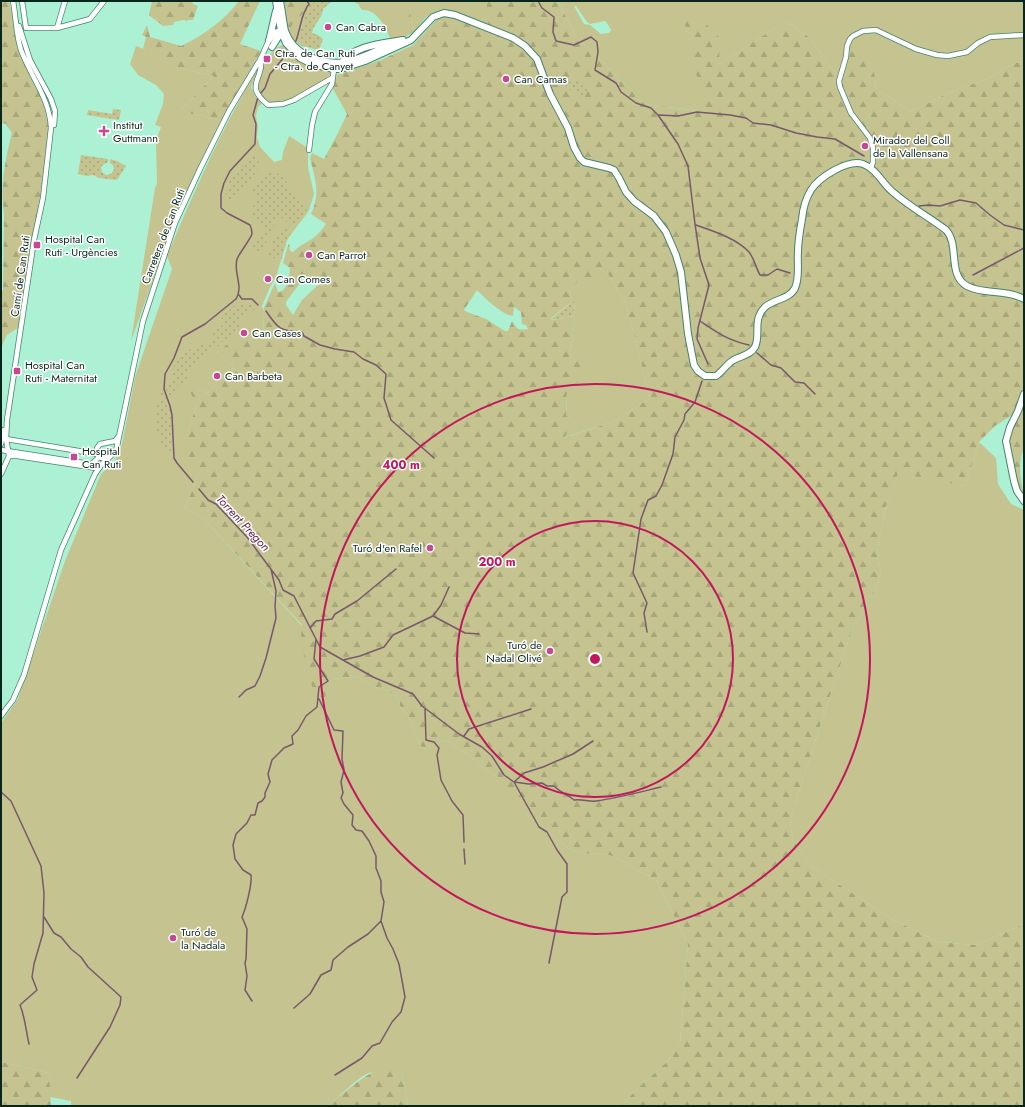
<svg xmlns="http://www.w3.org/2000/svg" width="1025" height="1107" font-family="Jost,sans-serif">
  <defs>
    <pattern id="forest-firs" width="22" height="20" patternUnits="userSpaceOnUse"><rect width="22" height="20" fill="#c5c38f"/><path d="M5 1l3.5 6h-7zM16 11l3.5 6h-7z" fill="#a8a77b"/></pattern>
    <pattern id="garden-dots" width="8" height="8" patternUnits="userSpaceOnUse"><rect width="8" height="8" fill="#c5c38f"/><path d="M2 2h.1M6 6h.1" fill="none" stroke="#a8a77b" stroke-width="1.8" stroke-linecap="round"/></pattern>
  </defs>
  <rect width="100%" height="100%" fill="#acf1d4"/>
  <path fill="#c5c38f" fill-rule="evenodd" d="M285 1H310V2L305 12 298 43 290 36 288 32Z
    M352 1H487V14L480 22C464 15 446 4 429 15 424 18 419 26 415 31L411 21 410 5 404 33 405 37 391 40C386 28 378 9 362 10L358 4Z
    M558 1H1024V62L1015 63 987 79 948 93 911 112 876 88 874 68 843 75 833 71 809 37 786 21 719 64 684 20 706 112 645 104 575 35ZM574 6H576L587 22 590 24 605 21 607 23 611 30 609 33 601 34 590 25 584 24Z
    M284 45 298 59 331 73C326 83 282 106 272 103 262 101 260 94 256 86 262 72 267 48 284 45Z
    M136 46 146 50 178 68 214 76 180 111 199 115 221 121 180 205 131 341 155 188 157 184 156 141 161 127 155 125 163 104 164 94 156 85 138 75 130 64Z
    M258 68 251 87 257 99 262 103 258 107 256 116 258 127 257 137 260 147 274 162 282 160 283 152 289 136 308 148V167L314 194 309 210 287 240 276 277 270 287 262 306 263 310 264 334H259L248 341 217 352 233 366 230 381 218 382 208 393 198 390 197 404 187 433 199 473 185 508 202 517 302 626 319 709 333 679 357 676 372 686 388 691 399 699 400 706 407 714 422 748 446 740 473 758 487 771 502 779 527 815 568 848 583 854 598 853 612 856 656 880 688 944 680 1044 668 1061 638 1088 621 1106H407L408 1102 401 1073C393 1073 376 1071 369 1073 356 1078 339 1098 327 1106H71V1101L50 1097 49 1073 1 1062V723L18 699 65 561 101 474 114 462 122 444 135 377 172 269 167 256C194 192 222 128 258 68Z
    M599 268 608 274 626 304 650 398 615 421 563 438 574 422 566 415 567 390 571 385 568 352 571 350 575 316 574 301 569 292 578 281Z
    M979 442 996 458 998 484 1011 504 1024 510V924L976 945 938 942 892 919 811 866 793 840 790 822 798 793 854 624 867 609 866 602 875 591 881 571 877 552 886 506 898 472 965 486Z"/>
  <path fill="url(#forest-firs)" fill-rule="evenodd" d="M1 1H9L20 48 39 89 49 124 42 184 18 328 7 335 1 348V294L3 290 4 214C0 187 5 159 12 133L6 124 1 123Z
    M152 1H192L193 4 198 6 193 20H188L187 21 184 20 174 22 173 25 163 26 149 15Z
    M239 1H260L240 44 261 51 221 121 199 115 179 112 214 76 178 68 143 49 146 37 142 35 147 25 150 37 181 46C204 35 223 21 239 1Z
    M284 1H310V2L305 12 294 21 288 33Z
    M487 1H558L575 35 645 104 705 112 684 20 703 21 720 38 719 64 786 21 809 37 833 71 843 75 849 48 866 59 874 68 876 88 911 112 948 93 987 79 1015 63 1024 62V449C1017 462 1021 481 1024 496L1018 488 1009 441V434L1012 415 995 426 979 442 965 486 898 473 886 506 877 552 881 571 875 591 866 602 867 609 854 624 798 793 790 822 793 840 811 866 892 919 938 942 976 945 1024 924V1106H621L638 1088 668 1061 680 1044 688 944 656 880 612 856 598 853 583 854 568 848 527 815 518 804 502 779 487 771 473 758 446 740 422 748 407 714 400 706 399 699 388 691 372 686 357 676 333 679 319 710C314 691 297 643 302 625L202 517 185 508 199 473 185 458 187 433 197 404 190 392 198 390 208 393 218 382 230 381 233 366 217 352 236 338 248 341 259 334H264L263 310 275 283 278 292C288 291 289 277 290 268L283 263 288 245 289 243 290 251 293 252C300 245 304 244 312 239 318 235 322 229 326 224L311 214C321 192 315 180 310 158L312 153 324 159 339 131 347 114 333 89 337 75 381 60 413 45 441 15H448L476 27 487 14ZM599 268 608 274 626 304 650 398 615 421 564 438 574 422 566 415 567 390 571 385 578 382 587 367 568 352 571 350 575 316 552 320 550 319C556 315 570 302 574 301L569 292 578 281 597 284ZM303 276 319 284 302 300 293 315 286 305V302L300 283ZM477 290C485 298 502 315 513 316L514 307 521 312 522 324 526 325 528 329C516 331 518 328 512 321L508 331H505L486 319 467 312 464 310Z
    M408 3 410 5 411 21 415 31 405 37 404 33Z
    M1 1062 49 1073 51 1106H1Z
    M381 1068 391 1069 401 1073 408 1102 407 1106H327C345 1093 360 1077 381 1068Z"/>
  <path fill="url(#garden-dots)" d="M310 1H332L323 9C322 20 313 24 312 33L318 35 323 39 319 50 302 46 298 43 305 12 310 2Z
    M570 82C576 83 584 84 587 90L585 97 578 96 574 88 569 90 567 89V86L560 84V83Z
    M113 109 121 110 119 120 87 115 88 110 112 114Z
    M81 155 108 159V162L104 164 101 167 102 172 106 175 111 174 114 170 113 165 110 163V159L117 161 126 166 117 180 99 178 93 175 87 176 78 174Z
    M256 156 259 158 258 165H261C254 174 241 196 233 202 230 204 230 203 227 203L226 189 230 180 229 179C231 174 235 174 238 170 244 163 247 158 256 156Z
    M272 173 280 174 287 183 292 194 308 212 301 221 289 226C283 214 270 214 260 206 256 203 256 197 251 194 254 186 263 175 272 173Z
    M250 205 256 206 276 216 275 217 273 231 261 250 266 253H268L274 240 288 227 290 235 287 240 281 261 250 248 253 240 265 231C265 223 260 223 255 218 252 215 251 209 250 205Z
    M573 301H574L575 316 550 320Z
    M247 303 253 305 254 307V310L241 320C241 328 230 337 222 342L214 335 212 332 216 328 217 324 235 330 219 322C227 311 232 304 247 303Z
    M217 340 221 344 198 359 190 370 183 386 179 383 172 397H168C164 388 166 382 174 377L169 374C173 369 176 363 180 358 189 347 204 344 217 340Z
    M163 390C165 397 169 403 171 411 173 427 171 443 173 459 168 451 161 444 158 435 154 423 156 400 163 390Z"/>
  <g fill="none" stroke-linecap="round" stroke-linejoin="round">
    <path stroke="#78596b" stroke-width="1.5" d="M538 1 542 8 554 17 553 32 556 41 574 45 591 37 597 42 598 52 595 70 616 83 621 92 636 103 651 108 658 115 678 144 688 166 695 224 700 258 709 285 698 328 697 339 708 364
      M295 43C301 30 300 15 309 4L307 1
      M260 94 265 88 270 74 290 50
      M659 115 678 116 697 112 730 115 746 118 753 123 771 125 796 133 817 137 835 139 864 156
      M919 206 929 205 940 206 960 200 976 203 990 215 1004 225 1024 230
      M696 225C713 231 736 238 749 252 754 258 756 268 760 275H768L777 269 790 273
      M973 275 1024 248
      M239 295 242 299H252L258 305
      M266 311C278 329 280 331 302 332L304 336 320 345 335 349 354 352 363 359 376 365 386 374 384 398 391 420 434 458
      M700 321C718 333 727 340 749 345
      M757 353 771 365 781 368 795 382 804 383 815 394
      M193 482 177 463 174 458 172 415 170 406 164 389 165 374 174 358 182 337 205 324 236 299C244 286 233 273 237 259 240 252 250 240 252 234 252 232 251 227 250 225L227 213 221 208V194L224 183 230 171 255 144 256 124 253 115 258 97
      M199 489 208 500 216 504 247 537 279 580 283 590 294 596 320 647 373 677 413 694 422 706 459 734 482 747 492 756 504 775 514 782 539 827 547 832 557 850 567 864V892L562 897 549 963
      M433 616 465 633 479 634
      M310 628 316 621 332 619 335 614 357 601 396 569
      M647 632 644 613 647 603 633 573 641 519 648 500 656 496 662 485 673 454 675 437 684 420 685 414 695 402 702 381
      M343 660 360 656 384 647 393 635 433 616 441 605 449 587
      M239 697 246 690 255 686 260 676 266 658 276 618 275 606 276 591 271 569
      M319 699 334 730 343 731 342 759 344 770 341 782 343 793 341 798 344 804 353 815 352 825 356 830 362 831 369 841 376 856V868L381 881V892L384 902 381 921 387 938 393 949 399 964 405 997 401 1012 392 1022 380 1043 372 1046 362 1058 335 1075
      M425 708 426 740 434 742 439 748 437 755 441 780 452 801 463 815 464 842
      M464 736 469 729 531 709
      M514 782 529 784 542 783 547 786H554C560 792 568 795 574 800 583 799 589 802 596 801 618 798 640 792 661 787
      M514 782 524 773 543 767 573 754 593 741
      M1 792 11 801 41 866 44 893 43 933 34 964 32 977 37 990 20 1005C25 1017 26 1031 29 1044
      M464 849 465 864
      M44 917 54 933 61 937 71 949 81 957 88 967 121 997 120 1005 110 1027 77 1078
      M252 1001 245 990 247 976 245 963 246 959 247 929 242 917C246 908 252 885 251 875L243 870 235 859 233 845 236 834 247 823 251 815H255L258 803 262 801 265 797V793L270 782 268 774 272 760 284 748 293 744 292 736 298 730 306 716 317 707 319 687 328 681 314 659 316 639
      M294 1008 310 994 321 975 331 970 333 960 348 947 368 934 381 921"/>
    <defs>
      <path id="minor" d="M22 1 26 28H57L90 19 104 1
        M19 26 30 60 51 99 55 111 54 125
        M57 28 65 1
        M261 58C264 81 243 84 268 105L283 104 294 100 332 78
        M309 150 312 125 315 112 332 84 334 69
        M871 168 873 162V148L870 138 851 113 840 87 839 81 846 57 847 46 850 39 853 36 863 31 876 30 916 49 937 55 948 56 967 52 978 43 990 37 1024 35
        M6 439 97 454
        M1 444 4 430
        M1 450 90 464 93 463 99 457
        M9 456H17L96 468 101 465 116 451 143 321 175 223 200 169 229 111 261 58 269 40
        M108 458C100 460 95 455 97 448L100 444 115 441 118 437
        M1 474 9 456 6 439 7 420 34 240 43 198 51 128C50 99 31 77 21 50 16 35 16 17 13 1
        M1 716 13 700 24 675 61 550 95 474 100 467"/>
      <path id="tertiary" d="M276 1 281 31 286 43 300 58 312 64 334 69H341L365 61 411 40 433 17 444 13 455 15 513 38 525 46 537 59 550 94 568 128 574 147 580 158 584 162 609 168 614 170 619 178 626 192 634 201 654 216 666 232 676 255 681 272 688 334 694 365 698 371 705 376H716C722 372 726 365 732 361 739 356 750 356 755 347 761 334 752 320 765 307 774 299 790 299 795 288 800 278 797 263 798 252 798 241 800 230 802 219 803 209 806 198 811 190 819 177 848 159 863 164 877 169 883 185 894 193 910 207 929 217 946 230 960 245 947 275 967 286 984 295 1006 289 1024 299
        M280 1C282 11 283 22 285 31 289 42 297 51 308 56 342 72 363 56 395 43
        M270 37 276 11
        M269 40 274 33 278 32 284 36
        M272 47 282 31
        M341 63C355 45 381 44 403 40
        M1024 394 1018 411 1010 427 1006 441 1014 481 1017 491 1024 501"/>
    </defs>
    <use href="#minor" stroke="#42856c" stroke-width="6"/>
    <use href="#tertiary" stroke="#42856c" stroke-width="8"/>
    <use href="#minor" stroke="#fff" stroke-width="4.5"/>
    <use href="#tertiary" stroke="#fff" stroke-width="6"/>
  </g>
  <g fill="none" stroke="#c2185b" stroke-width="2">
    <circle cx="595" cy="659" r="138"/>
    <circle cx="595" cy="659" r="275"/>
  </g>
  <g fill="#c64794" stroke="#fff" stroke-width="1.5">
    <circle cx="328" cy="27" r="4"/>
    <rect x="263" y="55" width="8" height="8" rx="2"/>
    <circle cx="506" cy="79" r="4"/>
    <path d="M102 125h4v4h4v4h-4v4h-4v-4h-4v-4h4z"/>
    <circle cx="865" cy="146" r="4"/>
    <rect x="33" y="241" width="8" height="8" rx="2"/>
    <circle cx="309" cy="255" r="4"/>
    <circle cx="268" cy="279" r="4"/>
    <circle cx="244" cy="333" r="4"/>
    <rect x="13" y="367" width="8" height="8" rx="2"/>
    <circle cx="217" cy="376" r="4"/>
    <rect x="70" y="453" width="8" height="8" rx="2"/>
    <circle cx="430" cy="548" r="4"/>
    <circle cx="550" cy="651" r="4"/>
    <circle cx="173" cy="938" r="4"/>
  </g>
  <g text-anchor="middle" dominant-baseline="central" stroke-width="3" stroke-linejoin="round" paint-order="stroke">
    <g font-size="11" fill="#09261c" stroke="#fff" text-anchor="start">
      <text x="336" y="27">Can Cabra</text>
      <text x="275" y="53">Ctra. de Can Ruti<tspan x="275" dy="13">- Ctra. de Canyet</tspan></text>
      <text x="514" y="79">Can Camas</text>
      <text x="113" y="125">Institut<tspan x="113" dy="13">Guttmann</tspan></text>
      <text x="873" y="140">Mirador del Coll<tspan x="873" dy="13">de la Vallensana</tspan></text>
      <text x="45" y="239">Hospital Can<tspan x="45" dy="13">Ruti - Urgències</tspan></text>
      <text x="317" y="255">Can Parrot</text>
      <text x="276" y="279">Can Comes</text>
      <text x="252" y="333">Can Cases</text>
      <text x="25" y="365">Hospital Can<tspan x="25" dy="13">Ruti - Maternitat</tspan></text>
      <text x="225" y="376">Can Barbeta</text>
      <text x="82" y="451">Hospital<tspan x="82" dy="13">Can Ruti</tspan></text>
      <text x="422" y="548" text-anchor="end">Turó d'en Rafel</text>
      <text x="542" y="645" text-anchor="end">Turó de<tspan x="542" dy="13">Nadal Olivé</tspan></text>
      <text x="181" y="932">Turó de<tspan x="181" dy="13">la Nadala</tspan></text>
    </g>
    <g font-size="11" fill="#09261c" stroke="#fff">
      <text transform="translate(163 236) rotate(-69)">Carretera de Can Ruti</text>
      <text transform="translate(20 276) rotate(-82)">Camí de Can Ruti</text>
    </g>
    <g font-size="12" font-style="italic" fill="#641e49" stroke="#fff">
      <text transform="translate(243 523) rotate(47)">Torrent Pregon</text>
    </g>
  </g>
  <circle cx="595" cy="659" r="6" fill="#c2185b" stroke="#fff" stroke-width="2"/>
  <g font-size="12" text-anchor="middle" font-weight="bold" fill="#c2185b" stroke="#fff" stroke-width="3" stroke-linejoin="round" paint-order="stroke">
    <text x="401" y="469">400 m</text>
    <text x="497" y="566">200 m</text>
  </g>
  <rect width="1025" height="1107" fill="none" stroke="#09261c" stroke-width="4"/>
</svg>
